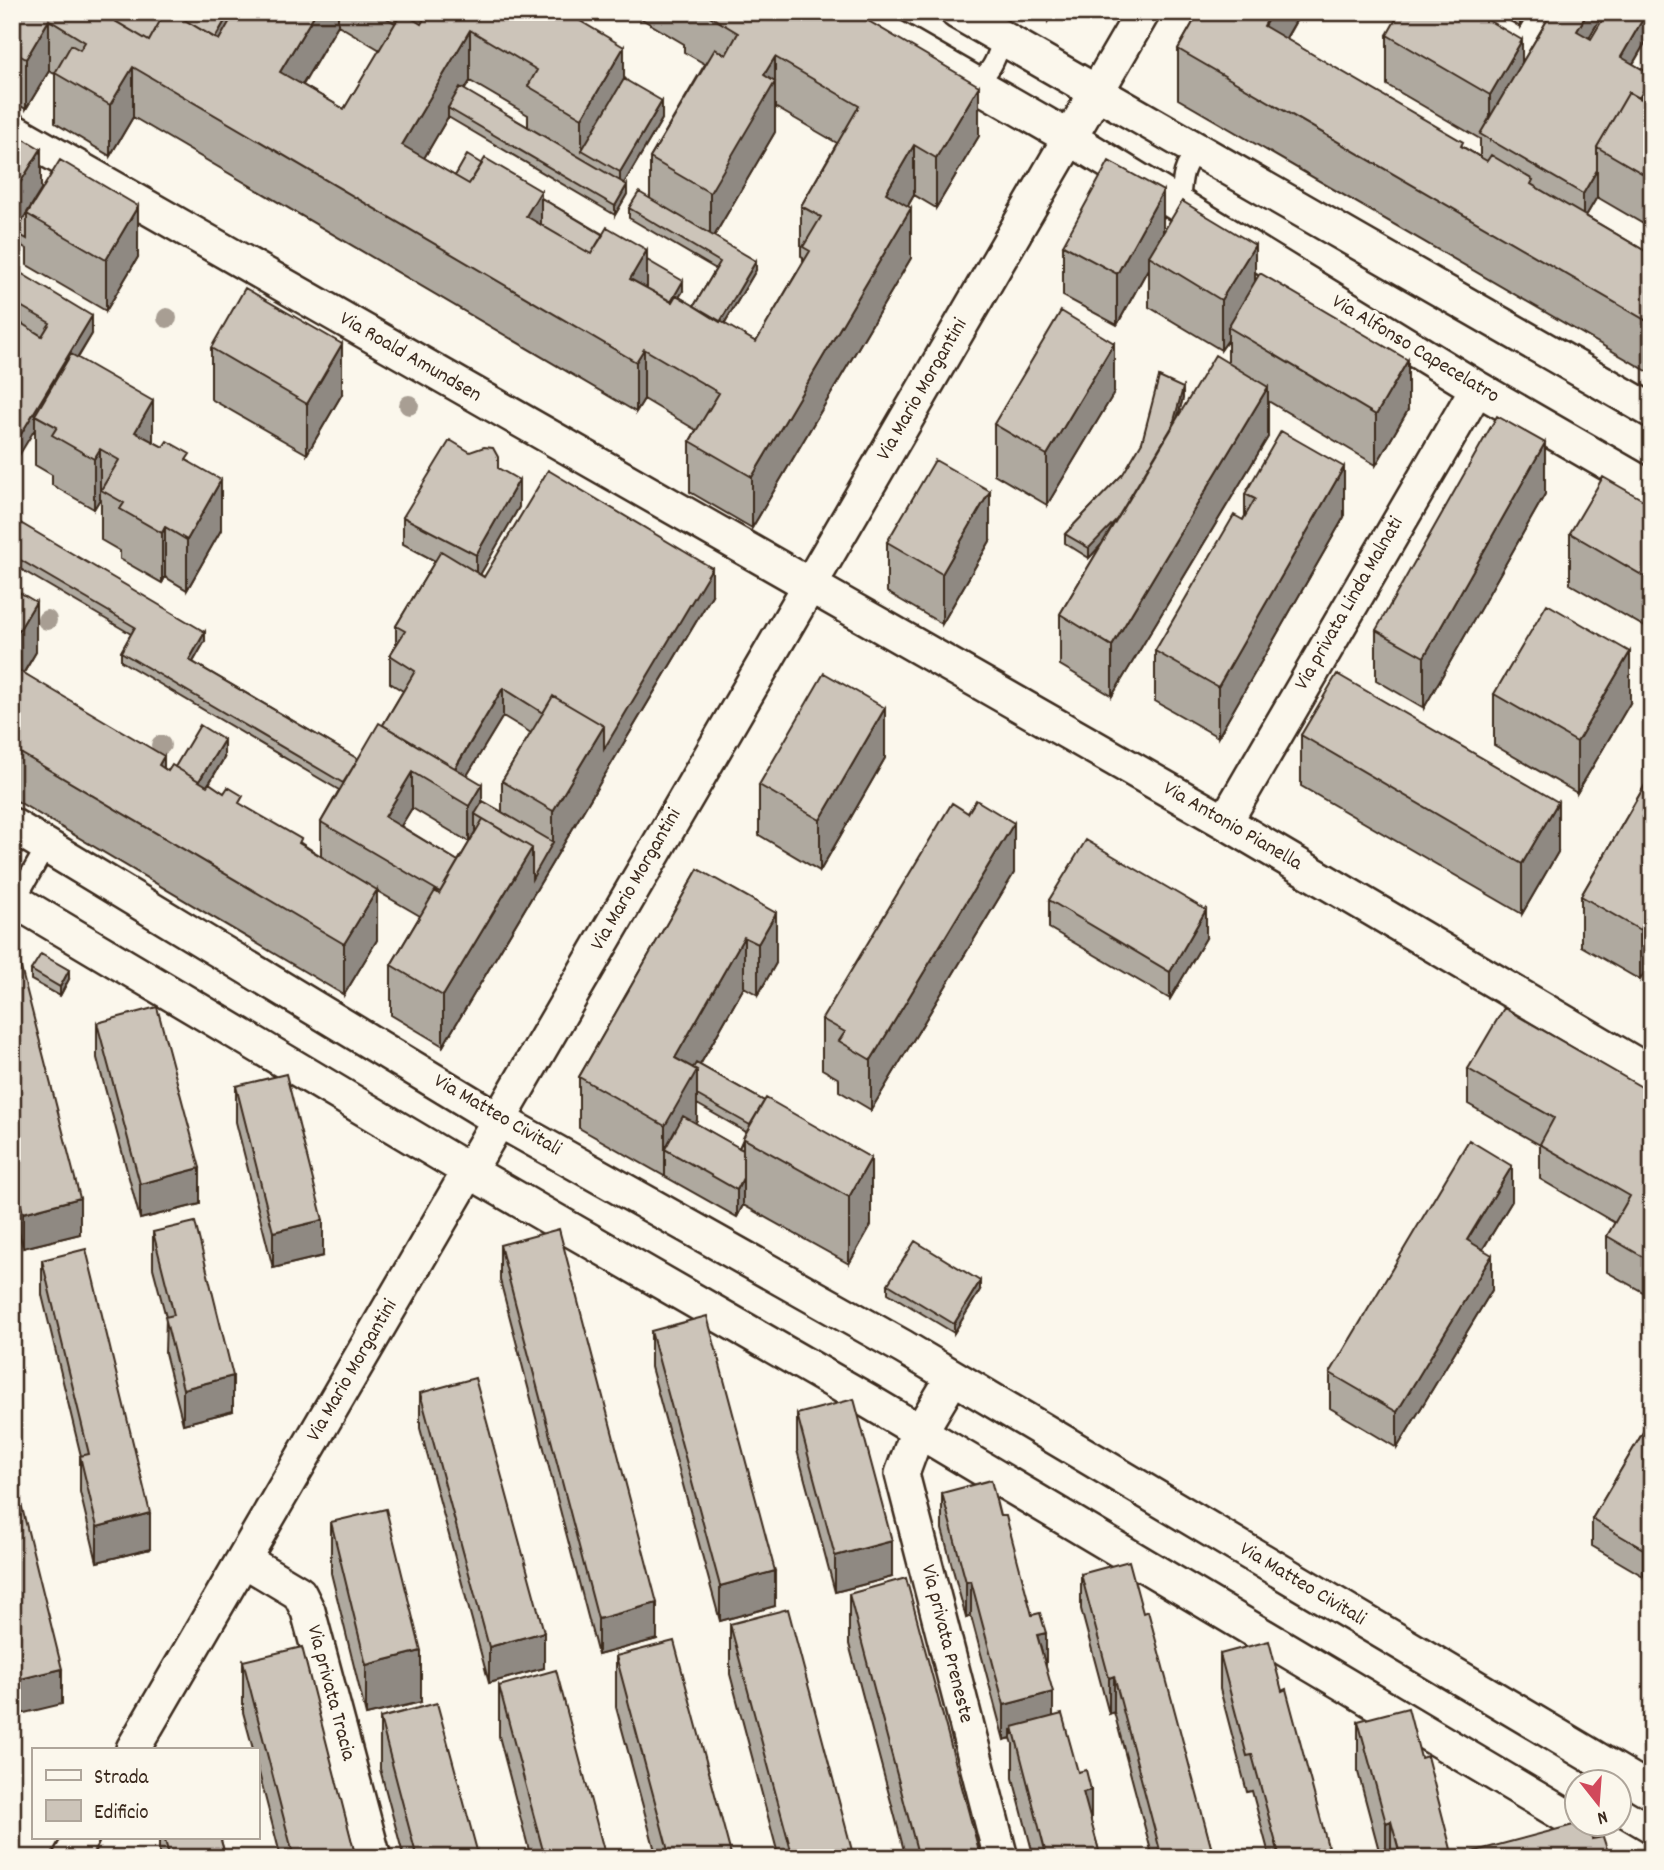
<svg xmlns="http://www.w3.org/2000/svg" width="1664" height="1870" font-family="Dekko,sans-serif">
  <rect width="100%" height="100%" fill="#fbf7ec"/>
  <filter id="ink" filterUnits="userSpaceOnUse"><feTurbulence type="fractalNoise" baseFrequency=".0143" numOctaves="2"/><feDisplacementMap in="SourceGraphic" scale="14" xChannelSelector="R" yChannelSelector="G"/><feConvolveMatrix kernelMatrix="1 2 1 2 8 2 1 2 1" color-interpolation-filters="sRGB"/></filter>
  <g filter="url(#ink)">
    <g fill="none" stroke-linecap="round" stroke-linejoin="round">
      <defs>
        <path id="service" d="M975 83C994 69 995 60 1003 39
          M1180 207C1182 184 1180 167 1198 151
          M15 901 47 845"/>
        <path id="minor" d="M851 12 1070 138 1477 388 1652 489
          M957 12 1652 411
          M12 130 1225 822 1652 1074
          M1225 822 1477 388
          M12 825 499 1120 903 1347 1652 1792
          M12 899 469 1171 870 1402 1576 1822
          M953 1377 913 1444 902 1474 1001 1858
          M244 1560 299 1593 308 1611 374 1858
          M133 1749 1143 12
          M1581 1825 1637 1858
          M70 1858 82 1837"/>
      </defs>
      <use href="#service" stroke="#3b2a1e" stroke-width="23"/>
      <use href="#minor" stroke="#3b2a1e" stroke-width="38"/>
      <use href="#service" stroke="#fbf7ec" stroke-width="18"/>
      <use href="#minor" stroke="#fbf7ec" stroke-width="33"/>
    </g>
    <g fill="#a89e93">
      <circle cx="167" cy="318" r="10"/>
      <circle cx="409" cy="405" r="10"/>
      <circle cx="47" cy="620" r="10"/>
      <circle cx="161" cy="745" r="10"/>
    </g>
    <path fill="#afa99f" stroke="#3b2a1e" stroke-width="2" fill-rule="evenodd" d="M12 12H565L662 119 624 183 627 194 615 215 448 117 424 158 455 176 541 198 647 260 683 291 679 297 694 306 716 269 629 218V208L650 199V158L705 64 684 52V44L630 12H853L979 136 936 208 914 195 908 206 911 258 752 528 690 492V441L696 430 644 399 636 412 133 117 110 156 55 123V74L49 71 26 109 12 102ZM338 25 380 50 344 109 303 85ZM470 81 528 115V127L464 90ZM775 107 837 143 801 206V256L803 257V262L756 342 724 324 756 270 714 236 775 132Z
      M1032 12H1053L1048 21Z
      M1199 12H1301L1286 39 1480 157V139L1387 85V35L1522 63 1552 12H1604L1589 38 1591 39 1652 12V31L1633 64 1652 75V229L1597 197 1586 216 1652 255V374L1178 99V49Z
      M1495 12H1529L1520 27Z
      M12 132 41 190 138 257 106 311 27 265V249L12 240Z
      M1163 233 1255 281 1408 410 1376 465 1268 401V437L1112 696 1060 665V614L1102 544 1089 558 1065 543V534L1123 474 1183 398 1177 420 1228 363V340L1221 350 1149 307V267L1117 325 1063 296V245Z
      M12 271 92 334 78 358 153 442 190 462 221 530 187 590 165 577 162 583 120 559V551L101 540V500L100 499 94 509 52 485V475L35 465V429L15 321 12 319Z
      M211 348 342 394 307 454 211 399Z
      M1114 393 1047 505 994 474V424Z
      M498 468 519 507 480 574 484 577 712 595 443 1046 391 1015V965L420 916 377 891V940L344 995 12 798V588L36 652 24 673 164 768 168 771 175 767 224 758 209 784 321 856V822L339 790 121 661V652L131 634 12 564V518L205 641 193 662 358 759 383 725 403 691 390 683V655L396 644V626L435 561 403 544V517ZM503 716 531 733 502 781V812L482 801 467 775ZM412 808 469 842 475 833 458 861 401 826Z
      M1245 494 1344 517 1218 737 1155 701V651L1243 520 1245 516Z
      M1545 494 1424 708 1376 680V630Z
      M1652 505V631L1570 584V533Z
      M990 541 942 624 887 592V542Z
      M1494 694 1630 703 1577 793 1494 745Z
      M1301 735 1558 852 1522 914 1301 786Z
      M885 758 820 871 759 835V785Z
      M1652 773V959L1640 980 1581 946V896Z
      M698 869 776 963 758 995 744 987 700 1065 764 1101 871 1158V1225L849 1264 743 1205 737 1217 579 1128V1077ZM697 1104 746 1132 739 1148 695 1123 697 1120Z
      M1014 873 871 1110 839 1091V1079L822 1069V1019Z
      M1049 900 1206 938 1170 999 1049 928Z
      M12 933 80 1234 23 1248 12 1205Z
      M31 970 69 979 60 996 31 980Z
      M97 1023 200 1204 140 1219 97 1058Z
      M1468 1069 1652 1093V1297L1607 1272V1236L1615 1223 1540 1179V1145L1468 1104Z
      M236 1086 323 1256 273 1268 236 1122Z
      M1512 1201 1483 1249 1492 1290 1397 1448 1330 1408V1373Z
      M153 1232 233 1411 183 1424 165 1353 166 1317 153 1268Z
      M500 1245 657 1639 598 1655 500 1280Z
      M42 1260 150 1549 97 1562 80 1492V1456H81L42 1295Z
      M888 1284 980 1290 954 1333 888 1293Z
      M651 1331 775 1606 720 1621 651 1367Z
      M420 1393 544 1668 489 1683 420 1428Z
      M797 1414 892 1577 835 1592 797 1450Z
      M1652 1417V1561L1643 1576 1592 1546V1519Z
      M942 1493 1000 1516 1046 1667 1053 1717 1091 1823 1101 1858H1034L1013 1778V1744L1011 1738 1004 1740 971 1616 966 1618 942 1529Z
      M331 1522 421 1702 366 1715 331 1573Z
      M1081 1574 1143 1613 1214 1858H1153L1114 1712 1109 1714 1081 1609Z
      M849 1594 981 1858H906L849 1644Z
      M730 1624 854 1858H779L730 1674Z
      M1220 1654 1282 1691 1331 1858H1270L1252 1791 1247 1792 1220 1689Z
      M616 1656 732 1858H657L616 1707Z
      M243 1661 356 1858H281L257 1765V1749H253L243 1712Z
      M499 1686 606 1858H531L499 1736Z
      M380 1718 479 1858H404L380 1769Z
      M1358 1721 1421 1758 1453 1857 1592 1839 1610 1858H1381L1358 1772Z
      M159 1837H220L226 1858H159Z"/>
    <path fill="#8f8982" stroke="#3b2a1e" stroke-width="2" d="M179 12H195L149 64Z
      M230 12H236L211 54V45Z
      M316 12H338V25L280 122V72Z
      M1048 12H1053L1048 21Z
      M1272 12H1301L1264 76V26Z
      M1520 12H1529L1520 27Z
      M1588 12H1604L1577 58V31Z
      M1647 12H1652V31L1621 84V57Z
      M49 20V71L26 109V59Z
      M470 30V81L452 110 448 108V117L402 196V145Z
      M1522 40V90L1490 140V95Z
      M624 47V97L582 150V118Z
      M775 57V132L710 243V193L764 75Z
      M133 67V117L110 156V105Z
      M1652 76V104L1607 153Z
      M979 86V136L936 208V158Z
      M662 101V119L620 190V172Z
      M914 145V195L886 243V193Z
      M41 149V199L27 214 15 232V191Z
      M1597 170V197L1583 221V194Z
      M627 185V194L615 215V206Z
      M541 191V242L526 216Z
      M1163 191V241L1149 256V267L1117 325V274Z
      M138 206V257L106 311V260Z
      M911 208V258L752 528V477Z
      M1255 245V295L1228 327V340L1221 350V300Z
      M647 250V301L630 279Z
      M756 261V270L702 361V352Z
      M683 281V291L669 314V305Z
      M92 316V334L41 418 35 415V429L12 467V449Z
      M1114 343V393L1047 505V455Z
      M342 344V394L307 454V404Z
      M644 349V399L636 412V362Z
      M1408 360V410L1376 465V415Z
      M1268 387V437L1112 696V646Z
      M1183 388V398L1169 447 1141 502 1089 558V548Z
      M153 401V452L135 432Z
      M1545 443V494L1424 708V657Z
      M100 449V499L94 509V459Z
      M1344 467V517L1218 737V687Z
      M221 480V530L187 590V540Z
      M519 480V507L476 582V555Z
      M990 491V541L942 624V574Z
      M165 527V577L162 583V533Z
      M712 568V595L443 1046V996L532 848 553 842V811L604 726Z
      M36 602V652L12 692V642Z
      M205 632V641L189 669V660Z
      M1630 652V703L1577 793V742Z
      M503 688V716L454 797 452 774Z
      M885 708V758L820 871V820Z
      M224 740V758L191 813V795Z
      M164 756V806L159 765Z
      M412 772V808L385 852V817Z
      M482 784V818L475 814V832L469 842V806Z
      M1558 802V852L1522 914V864Z
      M1014 823V873L871 1110V1060Z
      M377 890V940L344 995V944Z
      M1652 909V959L1640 980V930Z
      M1206 910V938L1170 999V972Z
      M776 913V963L758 995V944Z
      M744 937V987L697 1070V1120L677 1156 665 1149V1176V1126L675 1058Z
      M69 970V979L60 996V987Z
      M871 1158V1225L849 1264V1197Z
      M1512 1166V1201L1467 1275V1240Z
      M200 1168V1204L140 1219V1184Z
      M743 1178V1205L737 1217V1190Z
      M80 1198V1234L23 1248V1213Z
      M323 1220V1256L273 1268V1232Z
      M1492 1255V1290L1397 1448V1412Z
      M980 1281V1290L954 1333V1324Z
      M233 1376V1411L183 1424V1389Z
      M150 1513V1549L97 1562V1527Z
      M1652 1534V1561L1643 1576V1549Z
      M892 1541V1577L835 1592V1556Z
      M775 1571V1606L720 1621V1586Z
      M971 1581V1616L966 1618V1582Z
      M657 1603V1639L598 1655V1619Z
      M544 1632V1668L489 1683V1647Z
      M1046 1633V1668L1037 1635Z
      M421 1651V1702L366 1715V1665Z
      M62 1669V1704L12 1716V1681Z
      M1114 1676V1712L1109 1714V1678Z
      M1053 1692V1727H1013V1735L1011 1729V1738L1004 1740V1705Z
      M1091 1790V1840L1083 1792Z
      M1391 1821V1858H1386V1823Z"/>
    <path fill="#ccc4b9" stroke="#3b2a1e" stroke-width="2" d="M12 12H100L149 41 165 12H171L219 40 235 12H316L280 72 344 109 402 12 421 24 428 12H565L624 47 582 118 528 86 537 70 470 30 402 145 469 184 485 158 541 191 526 216 591 254 607 227 647 250 630 279 672 302 676 295 756 342 810 251 803 247 821 217 801 206 859 106 775 57 764 75 775 82 710 193 650 158 715 49 726 55 738 33 703 12H853L979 86 936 158 914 145 886 193 911 208 752 477 690 441 719 393 644 349 636 362 133 67 110 105 55 73 71 45 80 50 85 42 49 20 26 59 12 51Z
      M111 12H165L149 41 115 21 117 16Z
      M189 12H230L215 38 185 20Z
      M376 12H402L395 23Z
      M402 12H428L421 24Z
      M1199 12H1272L1264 26 1463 142 1461 146 1487 161 1491 155 1533 180 1531 184 1652 255V324L1178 49Z
      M1400 12H1474L1522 40 1490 95 1387 35Z
      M1552 12H1588L1577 31 1591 39 1607 12H1647L1621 57 1652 75V76L1639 98 1629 92 1597 147V170L1583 194 1480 134Z
      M624 79 662 101 620 172 582 150Z
      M460 87 627 185 615 206 448 108Z
      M1629 92 1652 105V179L1597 147Z
      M1652 94V105L1647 103Z
      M12 132 41 149 15 191 12 190Z
      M467 155 482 164 469 184 455 176Z
      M60 160 138 206 106 260 27 214Z
      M1109 161 1163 191 1117 274 1063 245Z
      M41 190H42L27 214V239L15 232Z
      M639 192 756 261 720 322 694 306 720 262 629 208Z
      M541 198 603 235 591 254 541 225Z
      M1182 201 1255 245 1221 300 1149 256Z
      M647 260 683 281 671 302 647 288Z
      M14 269 92 316 12 449V326L16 320 42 336 50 323 12 301V271Z
      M1260 273 1408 360 1376 415 1228 327Z
      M245 288 342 344 307 404 211 348Z
      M1061 311 1114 343 1047 455 994 424Z
      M71 354 153 401 135 432 163 447 167 441 190 454 186 460 221 480 187 540 165 527 162 533 120 509 124 503 101 490 119 460 100 449 94 459 52 435 57 427 35 415Z
      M1215 355 1268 387 1112 646 1060 614Z
      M1159 377 1183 388 1172 428 1118 518 1089 548 1065 534 1123 474 1142 442Z
      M1497 416 1545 443 1424 657 1376 630Z
      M1281 431 1344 467 1218 687 1155 651 1234 515 1243 520 1255 499 1245 494Z
      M450 440 470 452 484 447 493 448 498 457V468L519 480 476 555 403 517Z
      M935 460 990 491 942 574 887 542Z
      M548 470 712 568 604 749V726L553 696 543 713 503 688 455 768 383 725 415 671 390 655 405 631 396 626 441 551 484 577Z
      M1603 477 1652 505V581L1570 533Z
      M12 518 205 632 189 660 358 759 343 783 121 652 135 627 12 555Z
      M12 588 36 602 12 642Z
      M1547 604 1630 652 1577 742 1494 694Z
      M12 666 164 756 159 765 168 771 172 765 207 786 209 783 224 793 228 787 243 796 239 803 301 839 299 843 377 890 344 944 12 748Z
      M824 673 885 708 820 820 759 785Z
      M1337 674 1558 802 1522 864 1301 735Z
      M553 696 604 726 553 811 502 781Z
      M379 723 482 784 469 806 412 772 385 817 458 861 440 892 321 822Z
      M200 725 224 740 199 781 175 767Z
      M1652 773V909L1640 930 1581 896Z
      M976 800 1014 823 871 1060 839 1041 845 1032 822 1019 952 803 968 813Z
      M483 801 553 842 532 879V848L475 814Z
      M483 819 532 848 443 996 391 965 435 891 439 894Z
      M1086 840 1206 910 1170 972 1049 900Z
      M698 869 776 913 758 944 744 937 675 1058 697 1070 665 1126 579 1077Z
      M12 933 80 1198 23 1213 12 1170Z
      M41 954 69 970 60 987 31 970Z
      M157 1007 200 1168 140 1184 97 1023Z
      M1504 1008 1652 1093V1262L1607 1236 1630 1196 1540 1144 1554 1118 1468 1069Z
      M696 1063 764 1101 750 1125 697 1095V1070L693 1068Z
      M286 1074 323 1220 273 1232 236 1086Z
      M766 1098 871 1158 849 1197 743 1138Z
      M683 1116 743 1150V1178L737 1190 665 1149Z
      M743 1140V1150L739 1148Z
      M1469 1140 1512 1166 1467 1240 1492 1255 1397 1412 1330 1373Z
      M195 1222 233 1376 183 1389 165 1317 174 1315 153 1232Z
      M559 1229 657 1603 598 1619 500 1245Z
      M915 1241 980 1281 954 1324 888 1284Z
      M86 1249 150 1513 97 1527 80 1456 89 1454 42 1260Z
      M707 1316 775 1571 720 1586 651 1331Z
      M475 1378 544 1632 489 1647 420 1393Z
      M854 1399 892 1541 835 1556 797 1414Z
      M1652 1417V1534L1643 1549 1592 1519Z
      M12 1467 62 1669 12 1681Z
      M991 1480 1000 1516H1006L1032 1615 1040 1613 1046 1633 1037 1635 1053 1692 1004 1705 971 1581 966 1582 942 1493Z
      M386 1509 421 1651 366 1665 331 1522Z
      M1129 1561 1143 1613 1148 1611 1214 1858H1162L1114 1676 1109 1678 1081 1574Z
      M906 1578 981 1858H919L849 1594Z
      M788 1609 854 1858H793L730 1624Z
      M674 1641 732 1858H670L616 1656Z
      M1269 1641 1282 1691 1286 1689 1331 1858H1280L1252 1755 1247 1756 1220 1654Z
      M302 1647 356 1858H294L243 1661Z
      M556 1670 606 1858H545L499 1686Z
      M437 1703 479 1858H417L380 1718Z
      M1408 1708 1421 1758 1427 1756 1453 1857 1577 1824H1588L1592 1839 1603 1837 1610 1858H1401L1391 1821 1386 1823 1358 1721Z
      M1062 1714 1078 1772 1086 1770 1091 1790 1083 1792 1101 1858H1047L1013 1727Z
      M164 1837H220L226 1858H170Z"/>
  </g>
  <g text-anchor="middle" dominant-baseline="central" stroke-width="7" stroke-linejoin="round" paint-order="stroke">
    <g font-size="21" fill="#3b2a1e" stroke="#fbf7ec">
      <text transform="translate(1415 350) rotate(31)">Via Alfonso Capecelatro</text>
      <text transform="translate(410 358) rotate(30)">Via Roald Amundsen</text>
      <text transform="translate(923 390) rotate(-60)">Via Mario Morgantini</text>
      <text transform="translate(1350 604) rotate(-60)">Via privata Linda Malnati</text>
      <text transform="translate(1232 827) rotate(30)">Via Antonio Pianella</text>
      <text transform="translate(637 880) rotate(-60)">Via Mario Morgantini</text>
      <text transform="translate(497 1116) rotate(30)">Via Matteo Civitali</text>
      <text transform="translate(353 1371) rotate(-60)">Via Mario Morgantini</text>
      <text transform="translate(1302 1585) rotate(31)">Via Matteo Civitali</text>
      <text transform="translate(946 1644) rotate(76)">Via privata Preneste</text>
      <text transform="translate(330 1693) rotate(75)">Via privata Tracia</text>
    </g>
  </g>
  <rect width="1664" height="1870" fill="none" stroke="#fbf7ec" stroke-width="42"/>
  <rect x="21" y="21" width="1622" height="1828" fill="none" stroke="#3b2a1e" stroke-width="2.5" filter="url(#ink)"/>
  <rect x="32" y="1748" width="228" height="91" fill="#fbf7ec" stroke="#aea59a" stroke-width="2"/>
  <rect x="46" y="1770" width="35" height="10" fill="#fbf7ec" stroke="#aea59a" stroke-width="2"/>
  <text x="94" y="1783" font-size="21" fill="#3b2a1e">Strada</text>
  <rect x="46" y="1800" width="35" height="21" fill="#ccc4b9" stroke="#aea59a" stroke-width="2"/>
  <text x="94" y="1818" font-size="21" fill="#3b2a1e">Edificio</text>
  <g transform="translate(1598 1803) rotate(163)"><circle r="33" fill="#fbf7ec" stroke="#aea59a" stroke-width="2"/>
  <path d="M0-5L12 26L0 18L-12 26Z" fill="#d1495b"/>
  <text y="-10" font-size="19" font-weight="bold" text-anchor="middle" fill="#3b2a1e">N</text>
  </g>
</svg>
